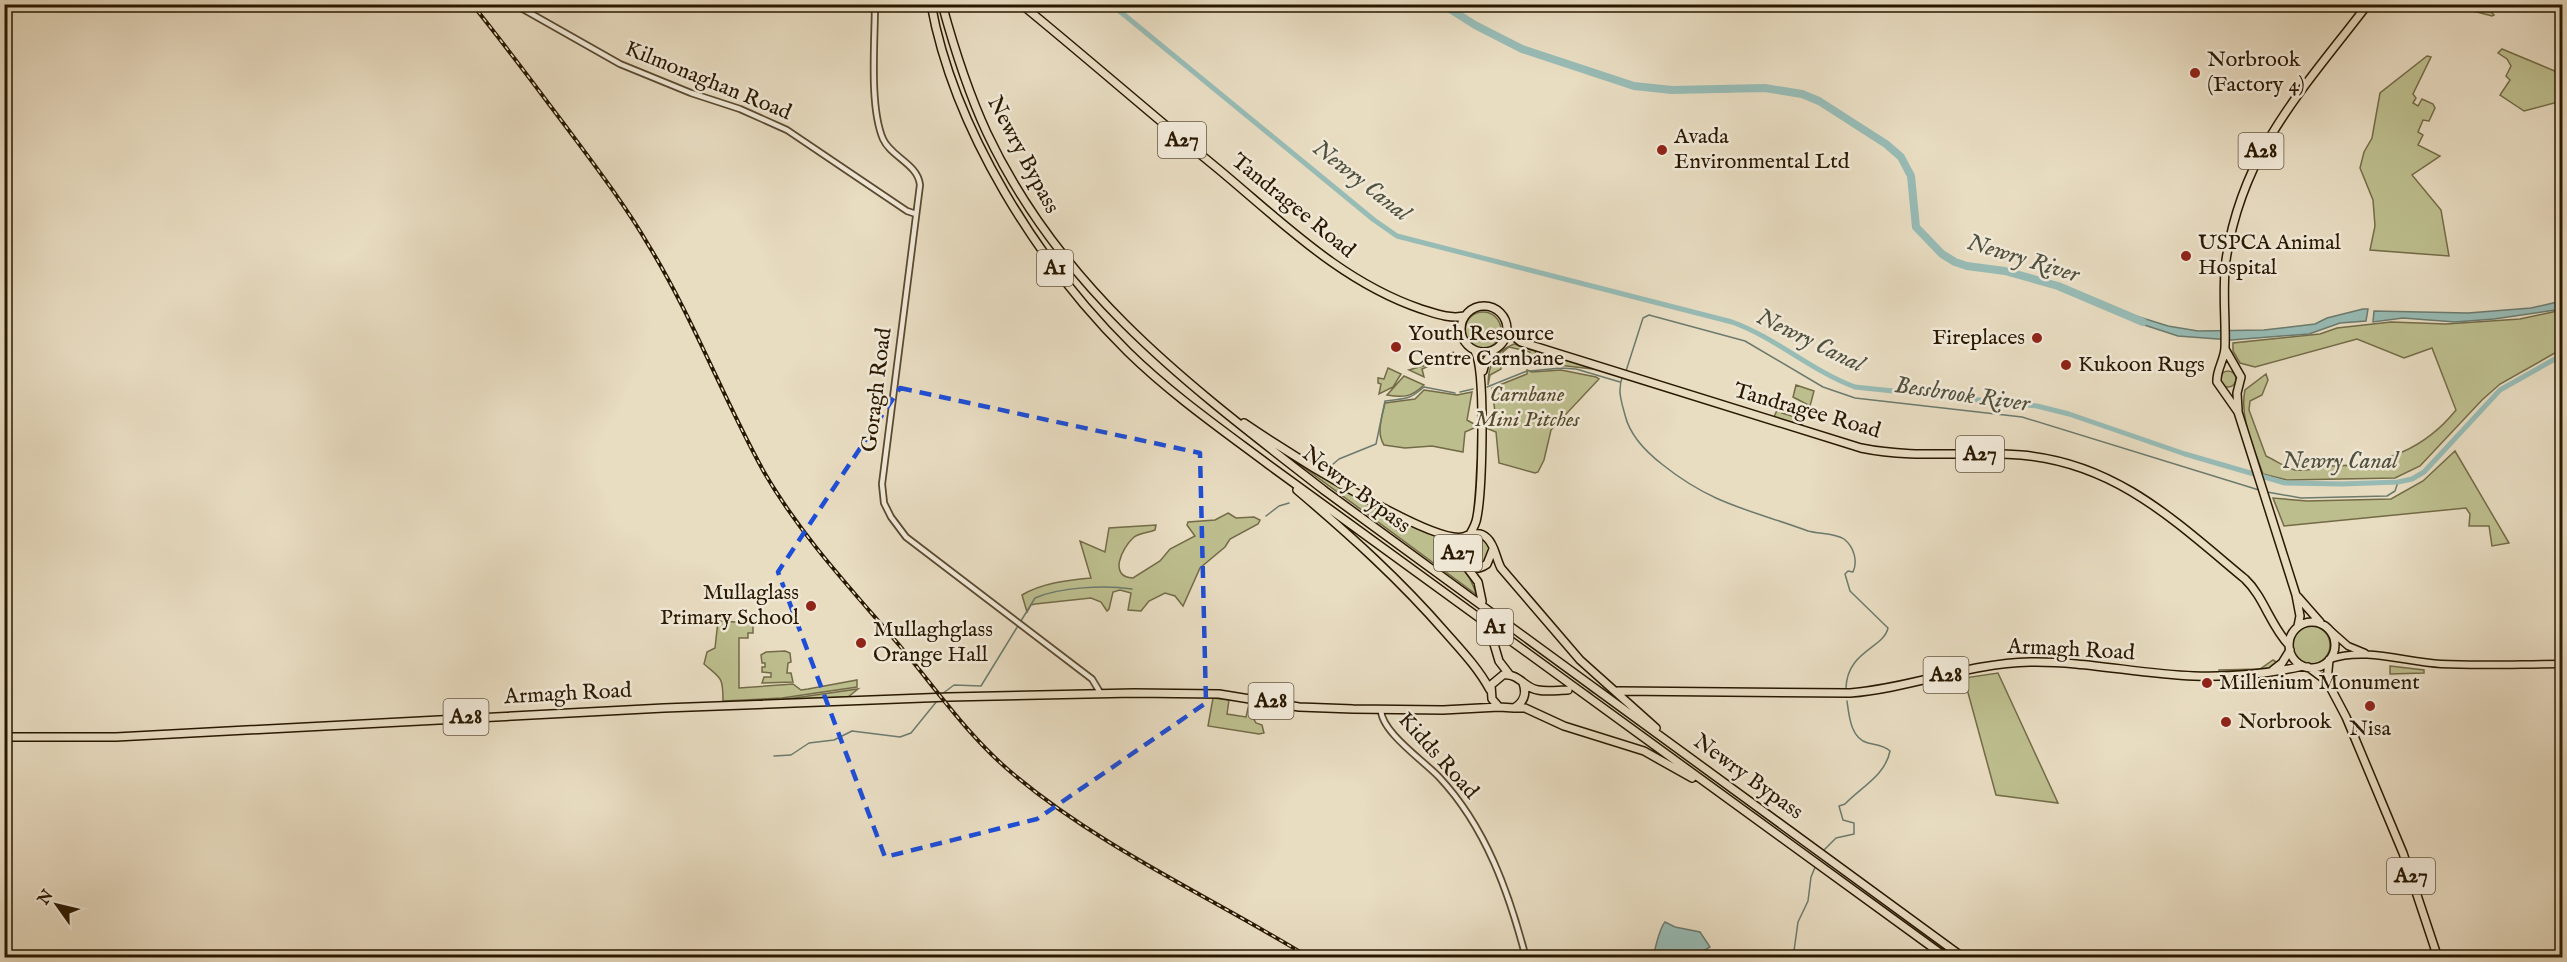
<svg xmlns="http://www.w3.org/2000/svg" width="2567" height="962" font-family="'IM FELL English',serif">
  <rect width="100%" height="100%" fill="#e8dcc1"/>
  <filter id="stains"><feTurbulence type="fractalNoise" baseFrequency=".00333" numOctaves="4"/><feColorMatrix values="0 0 0 0 .2 0 0 0 0 .09 0 0 0 0 .02 0 0 0 .5 -.17"/></filter>
  <radialGradient id="worn" r=".72"><stop offset=".6" stop-color="#630" stop-opacity="0"/><stop offset="1" stop-color="#630" stop-opacity=".3"/></radialGradient>
  <path fill="#bdbe8e" stroke="#736b47" stroke-width="1.5" d="M2470 4 2485 5 2494 15 2492 16 2469 10Z
    M2502 49 2562 74V101L2524 111 2500 95 2510 80 2506 76 2511 66 2507 59 2498 53Z
    M2427 56 2431 57 2413 94 2416 98 2413 103 2418 106 2422 99 2433 104 2435 108 2429 121 2423 120 2418 132 2423 135 2418 145 2440 156 2412 175 2441 210 2449 256 2370 250 2375 226 2373 200 2360 168 2364 152 2372 138 2380 93Z
    M2562 310V349L2500 384 2482 400 2420 466 2395 478 2287 480 2263 474C2254 448 2239 417 2245 390L2266 374 2268 380 2262 395 2250 401 2249 410 2266 456C2275 460 2286 468 2295 470 2308 472 2319 466 2331 466 2382 466 2424 450 2456 410L2432 348 2404 358 2357 339 2255 367 2240 363 2233 351V343L2320 334 2337 328 2391 322 2446 324 2520 319Z
    M1465 330a18 18 0 1 1 36 0a18 18 0 1 1-36 0Z
    M1514 344 1535 351 1537 357 1528 365 1530 352 1509 347 1503 352 1505 363 1501 365V369L1490 375 1488 385C1488 364 1495 352 1514 344Z
    M1454 352 1442 360 1422 369 1424 377 1409 370 1426 365Z
    M1549 356H1554L1602 370 1549 364V358H1546Z
    M1388 368 1401 374 1393 387 1379 394 1381 384 1378 383V378L1384 379Z
    M1527 370 1532 372 1561 370 1596 377 1599 379 1551 430 1544 460 1538 472 1535 473 1499 463 1496 432 1486 428V424L1496 420 1492 388 1527 374Z
    M2220 379a8 8 0 1 1 16 0a8 8 0 1 1-16 0Z
    M1404 376 1424 385C1412 397 1403 398 1387 395Z
    M1796 385 1814 391 1810 406 1793 397Z
    M1424 390 1457 395 1472 392 1467 420 1474 424V428L1465 432 1463 452 1432 446 1405 448 1384 445C1376 433 1382 417 1385 403L1415 399Z
    M1778 408 1783 410 1782 413 1804 420 1802 425 1774 417Z
    M2455 451 2509 543 2492 546 2489 526H2469L2470 514 2466 508 2284 526 2273 498 2307 501 2391 499 2423 481Z
    M1283 452 1375 505 1452 540 1454 543C1450 564 1460 562 1469 577 1472 582 1474 589 1477 595Z
    M1228 513 1236 518 1254 517 1260 520 1258 524 1230 539 1225 547 1200 568 1183 606 1175 596 1165 593 1149 601 1141 611 1128 610 1131 593 1120 590 1113 592 1109 609 1107 611 1101 602 1091 598 1035 604 1031 605 1027 612 1022 595C1042 583 1068 580 1091 578L1080 541 1105 552 1109 528 1156 525 1155 530C1148 533 1138 533 1133 538 1122 548 1108 577 1133 578L1160 561 1170 549 1195 536 1187 525 1188 522 1215 520Z
    M1462 550a14 14 0 1 1 28 0a14 14 0 1 1-28 0Z
    M718 621 753 623V633H748V638H739V688L793 684 801 690 808 689 857 680V687L782 698 723 701C723 676 721 679 704 664L707 652 715 648Z
    M2292 645a19 19 0 1 1 38 0a19 19 0 1 1-38 0Z
    M785 651 790 653 791 662 788 663 787 673H791L793 682 762 683 764 677H771V673L762 672V667H765V663H762L761 655 766 652Z
    M2273 660 2278 663 2268 669 2258 670 2219 672V670L2260 669Z
    M2390 666 2424 670V673L2390 674Z
    M1998 673 2058 803 1996 795 1964 678Z
    M858 689 848 697 780 700Z
    M1213 698 1229 700 1227 714 1246 717 1248 708 1254 709 1253 718 1256 723 1262 725 1264 733 1259 734 1208 726Z"/>
  <path fill="#97bbb5" stroke="#6b7a6d" stroke-width="1.5" d="M2562 301V309L2494 319 2455 322 2403 318 2373 322 2374 311 2468 313 2531 308Z
    M2363 309H2368L2366 321 2340 323 2309 334 2231 340 2178 336 2135 322 2136 316 2168 326 2198 331 2264 330 2315 324 2327 318Z
    M1665 922 1675 927 1700 932 1710 947 1700 953 1699 957H1653C1656 946 1659 929 1665 922Z"/>
  <g fill="none" stroke-linecap="round" stroke-linejoin="round">
    <path stroke="#6b7a6d" stroke-width="1.5" d="M1530 371 1561 368 1576 369 1620 382
      M1626 371 1643 318 1649 315 1745 341 1823 387 1855 398 2022 417 2259 490
      M1623 375C1617 390 1621 400 1625 415 1630 436 1646 452 1663 465 1713 505 1751 510 1808 531 1819 534 1835 533 1844 539 1854 547 1858 561 1853 572L1848 571 1845 574 1850 591 1888 628C1884 648 1847 651 1846 688
      M1487 387 1527 371
      M1460 392 1473 389
      M1325 471 1339 459 1376 444 1385 401C1405 398 1408 401 1424 387L1455 393
      M2267 492 2301 498 2387 496 2395 491 2398 482
      M1266 516 1279 506 1289 503
      M942 694 954 685 981 686 1035 598C1060 587 1105 585 1132 589
      M774 756 791 755 809 743 834 740 852 731 900 737 911 733 937 701
      M1824 850 1836 838 1854 834V823L1843 820 1839 806 1845 804C1861 787 1885 776 1890 751 1884 745 1876 745 1868 743 1851 739 1849 716 1847 701
      M1793 958 1798 922 1808 901 1811 877 1816 865"/>
    <path stroke="#97bbb5" stroke-width="5" d="M1111 4 1374 220 1397 236 1732 322C1776 338 1812 371 1855 387L2037 406 2069 414 2185 454 2285 483 2342 484 2398 482 2412 479 2424 472 2500 390 2562 355"/>
    <path stroke="#97bbb5" stroke-width="8" d="M1442 4 1475 25 1522 49 1634 86 1672 90 1765 88 1802 94 1819 101 1886 144 1901 157 1911 176 1916 227 1942 254 1955 262 1967 266 2005 271 2058 286 2143 322"/>
    <path stroke="#c2b59a" stroke-width="7" stroke-dasharray="7 3.5" stroke-linecap="butt" d="M1577 690 1616 691"/>
    <defs>
      <path id="minor" d="M514 4 620 64 691 93 740 109 787 130 907 211 916 214
        M875 4C875 41 869 106 883 139 891 157 918 164 920 185L882 484 884 503 891 517 906 537 1092 679 1101 694
        M1381 709C1380 731 1424 761 1439 777 1486 827 1509 893 1526 958"/>
      <path id="major" d="M2331 631 2348 646 2365 653
        M2330 659C2365 647 2405 662 2441 664 2481 666 2522 664 2562 664"/>
      <path id="highway" d="M931 4C954 130 1038 263 1128 352 1171 394 1221 429 1269 465L1947 958
        M942 4C954 48 968 92 987 133 1062 292 1190 386 1325 491L1964 958
        M1021 4C1087 58 1151 114 1217 168 1281 221 1341 282 1421 309 1437 314 1449 319 1465 316
        M1461 329a23 23 0 1 1 46 0a23 23 0 1 1-46 0Z
        M1507 331 1521 342 1861 448C1914 459 1968 451 2021 455 2116 463 2175 521 2245 579 2264 597 2270 625 2289 645
        M2225 349 2241 377 2237 393 2238 410
        M1483 371 1485 363 1494 350
        M1244 423C1278 446 1429 544 1463 537
        M1297 490C1350 535 1400 580 1446 633 1462 651 1479 669 1490 690
        M1470 534C1473 529 1476 524 1477 517 1482 491 1486 371 1475 351
        M1493 549 1487 564C1459 583 1446 535 1474 534 1479 533 1484 535 1487 538 1495 545 1496 559 1501 568L1580 660 1656 728
        M1466 566 1478 582 1482 601
        M2298 597 2320 622
        M2289 645a23 23 0 1 1 46 0a23 23 0 1 1-46 0Z
        M2298 626 2300 616 2296 595 2238 412 2217 382C2216 370 2225 359 2225 347 2226 318 2222 289 2226 260 2242 151 2304 88 2368 4
        M1491 634 1499 661 1509 674
        M2308 667 2327 681 2346 717 2403 853 2438 958
        M2273 670 2282 663 2290 650
        M2327 681 2329 660
        M1523 683C1527 694 1524 702 1514 708L1499 707 1492 699 1491 685 1503 675C1519 673 1524 688 1538 690 1547 692 1559 690 1568 690
        M1618 691 1850 693C1911 688 1969 663 2030 662 2085 661 2139 674 2194 676 2230 677 2268 674 2303 666
        M1514 708H1525L1564 726 1644 751 1692 778
        M4 737H116L664 708 949 697 1134 693 1219 694 1299 707 1353 709 1443 710 1499 707"/>
    </defs>
    <use href="#minor" stroke="#594930" stroke-width="8"/>
    <use href="#major" stroke="#291800" stroke-width="9"/>
    <use href="#highway" stroke="#291800" stroke-width="10"/>
    <use href="#minor" stroke="#f0e8d7" stroke-width="4.5"/>
    <use href="#major" stroke="#e8dcc1" stroke-width="6"/>
    <use href="#highway" stroke="#e8dcc1" stroke-width="7"/>
    <defs>
      <path id="rail" d="M472 4C505 45 536 87 567 128 596 167 625 205 649 246 693 318 723 398 764 472 801 536 852 590 900 646 936 689 968 736 1012 773 1101 848 1211 897 1310 958"/>
    </defs>
    <use href="#rail" stroke="#291800" stroke-width="4"/>
    <use href="#rail" stroke="#f0e8d7" stroke-width="1.5" stroke-dasharray="4.5" stroke-linecap="butt"/>
  </g>
  <path fill="none" stroke="#1d4ed8" stroke-width="4.5" stroke-dasharray="12 8" stroke-linejoin="round" d="M900 388 1200 453 1206 703 1037 819 885 857 778 572Z"/>
  <g fill="#8f2418" stroke="#f0e8d7" stroke-width="2">
    <circle cx="2195" cy="73" r="6"/>
    <circle cx="1662" cy="150" r="6"/>
    <circle cx="2186" cy="256" r="6"/>
    <circle cx="2037" cy="338" r="6"/>
    <circle cx="1396" cy="347" r="6"/>
    <circle cx="2066" cy="365" r="6"/>
    <circle cx="811" cy="606" r="6"/>
    <circle cx="861" cy="643" r="6"/>
    <circle cx="2207" cy="683" r="6"/>
    <circle cx="2370" cy="706" r="6"/>
    <circle cx="2226" cy="722" r="6"/>
  </g>
  <g text-anchor="middle" dominant-baseline="central" stroke-width="5" stroke-linejoin="round" paint-order="stroke">
    <g fill="#f0e8d7" stroke="#655640" stroke-width="1.5">
      <rect x="1158" y="122" width="48" height="36" rx="4.5"/>
      <rect x="2238.5" y="133" width="45" height="36" rx="4.5"/>
      <rect x="1037" y="250" width="36" height="36" rx="4.5"/>
      <rect x="1956" y="436" width="48" height="36" rx="4.5"/>
      <rect x="1434" y="535" width="48" height="36" rx="4.5"/>
      <rect x="1477" y="609" width="36" height="36" rx="4.5"/>
      <rect x="1923.5" y="657" width="45" height="36" rx="4.5"/>
      <rect x="1248.5" y="683" width="45" height="36" rx="4.5"/>
      <rect x="443.5" y="699" width="45" height="36" rx="4.5"/>
      <rect x="2387" y="858" width="48" height="36" rx="4.5"/>
    </g>
    <g font-size="21" font-weight="bold" fill="#291800">
      <text x="1182" y="140">A27</text>
      <text x="2261" y="151">A28</text>
      <text x="1055" y="268">A1</text>
      <text x="1980" y="454">A27</text>
      <text x="1458" y="553">A27</text>
      <text x="1495" y="627">A1</text>
      <text x="1946" y="675">A28</text>
      <text x="1271" y="701">A28</text>
      <text x="466" y="717">A28</text>
      <text x="2411" y="876">A27</text>
    </g>
    <g font-size="22" fill="#291800" stroke="#f0e8d7" text-anchor="start">
      <text x="2207" y="60">Norbrook<tspan x="2207" dy="25">(Factory 4)</tspan></text>
      <text x="1674" y="137">Avada<tspan x="1674" dy="25">Environmental Ltd</tspan></text>
      <text x="2198" y="243">USPCA Animal<tspan x="2198" dy="25">Hospital</tspan></text>
      <text x="1408" y="334">Youth Resource<tspan x="1408" dy="25">Centre Carnbane</tspan></text>
      <text x="2025" y="338" text-anchor="end">Fireplaces</text>
      <text x="2078" y="365">Kukoon Rugs</text>
      <text x="799" y="593" text-anchor="end">Mullaglass<tspan x="799" dy="25">Primary School</tspan></text>
      <text x="873" y="630">Mullaghglass<tspan x="873" dy="25">Orange Hall</tspan></text>
      <text x="2219" y="683">Millenium Monument</text>
      <text x="2238" y="722">Norbrook</text>
      <text x="2370" y="729" text-anchor="middle">Nisa</text>
    </g>
    <g font-size="22" fill="#291800" stroke="#f0e8d7">
      <text transform="translate(708 81) rotate(22)">Kilmonaghan Road</text>
      <text transform="translate(1023 155) rotate(62)">Newry Bypass</text>
      <text transform="translate(1293 206) rotate(39)">Tandragee Road</text>
      <text transform="translate(877 390) rotate(-83)">Goragh Road</text>
      <text transform="translate(1807 411) rotate(16)">Tandragee Road</text>
      <text transform="translate(1356 490) rotate(37)">Newry Bypass</text>
      <text transform="translate(2071 650) rotate(3)">Armagh Road</text>
      <text transform="translate(568 694) rotate(-3)">Armagh Road</text>
      <text transform="translate(1438 756) rotate(48)">Kidds Road</text>
      <text transform="translate(1748 777) rotate(36)">Newry Bypass</text>
    </g>
    <g font-size="22" font-style="italic" fill="#554a2b" stroke="#f0e8d7">
      <text x="1527" y="395">Carnbane<tspan x="1527" dy="25">Mini Pitches</tspan></text>
    </g>
    <g font-size="24" font-style="italic" fill="#50513f" stroke="#f0e8d7">
      <text transform="translate(1361 181) rotate(38)">Newry Canal</text>
      <text transform="translate(2023 259) rotate(17)">Newry River</text>
      <text transform="translate(1810 341) rotate(26)">Newry Canal</text>
      <text transform="translate(1962 395) rotate(8)">Bessbrook River</text>
      <text x="2340" y="461">Newry Canal</text>
    </g>
  </g>
  <rect width="2567" height="962" fill="none" stroke="#e8dcc1" stroke-width="24"/>
  <rect x="6" y="6" width="2555" height="950" fill="none" stroke="#291800" stroke-width="3"/>
  <rect x="12" y="12" width="2543" height="938" fill="none" stroke="#291800" stroke-width="1.5"/>
  <g transform="translate(57 905) rotate(304)" stroke="#f0e8d7" stroke-width="4.5" paint-order="stroke">
  <path d="M0-4.5L10 22L0 15L-10 22Z" fill="#291800"/>
  <text y="-9" font-size="16" font-weight="bold" text-anchor="middle" fill="#291800">N</text>
  </g>
  <rect width="100%" height="100%" filter="url(#stains)"/>
  <rect width="100%" height="100%" fill="url(#worn)"/>
</svg>
